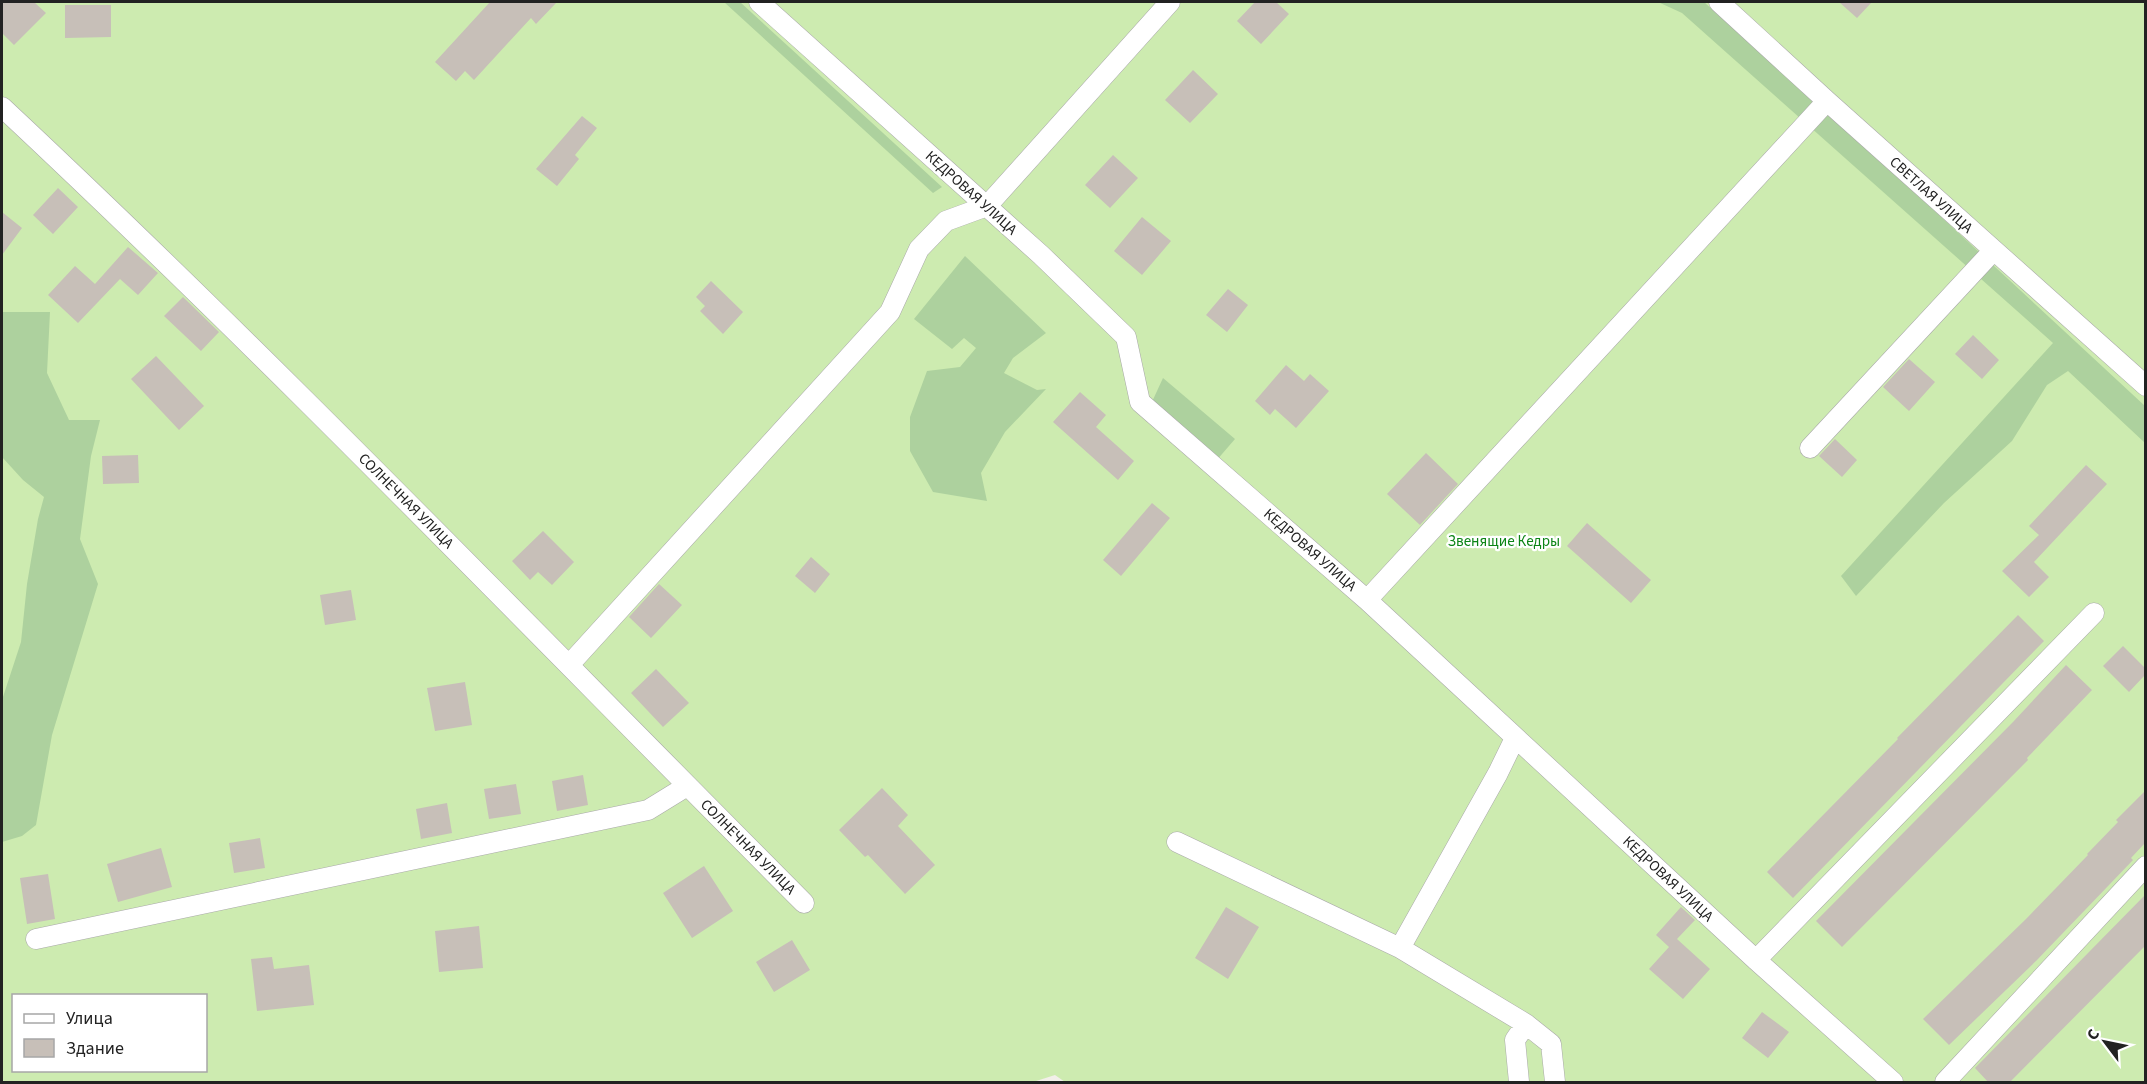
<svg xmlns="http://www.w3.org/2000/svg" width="2147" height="1084" font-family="'Source Sans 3',sans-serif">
  <rect width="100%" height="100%" fill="#f2efe9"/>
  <path fill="#cdebb0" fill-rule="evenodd" d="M2 2H2145V1082H1065L1055 1075 1033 1082H2ZM14 996H206V1070H14Z"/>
  <path fill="#add19e" d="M724 2H740L942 187 933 193Z
    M1658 2H1704L1938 214 2145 406V443L2068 371 2047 385 2012 441 1944 503 1856 596 1841 576 2053 343 1682 13Z
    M965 256 1046 333 1013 358 1004 373 1037 390 1046 389 1005 432 981 473 987 501 933 492 910 451V417L927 371 960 367 976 348 964 338 952 349 914 319Z
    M2 312H50L47 373 69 420H100L91 456 80 539 98 584 52 735 36 825 22 836 2 842V700L21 642 27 584 38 519 44 497 23 480 2 457Z
    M1163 378 1235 439 1216 461 1151 404Z"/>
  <path fill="#c7bfb8" d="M2 2H34L46 13 14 45 2 33Z
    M490 2H557L536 24 531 18 474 80 465 71 456 81 435 62Z
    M1255 2H1276L1289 14 1261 44 1237 21Z
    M1839 2H1872L1857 18Z
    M65 5H111V37L65 38Z
    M1193 70 1218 94 1190 123 1165 100Z
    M582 116 597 128 575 155 579 159 557 186 536 169Z
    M1113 155 1138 178 1110 208 1085 185Z
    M58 188 78 207 53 234 33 215Z
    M2 212 22 228 2 255Z
    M1142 217 1171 241 1142 275 1114 251Z
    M128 247 158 273 138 295 120 279 78 323 48 295 75 266 95 284Z
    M711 281 743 312 723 334 700 311 705 306 696 297Z
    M1228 289 1248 305 1227 332 1206 315Z
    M183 297 219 332 201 351 164 316Z
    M1973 335 1999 360 1982 379 1955 354Z
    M156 356 204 406 179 430 131 379Z
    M1909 359 1935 382 1909 411 1883 387Z
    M1286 365 1304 381 1310 374 1329 391 1296 428 1275 409 1270 415 1255 401Z
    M1080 392 1106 415 1096 427 1134 461 1118 480 1053 422Z
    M1835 439 1857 460 1842 477 1819 456Z
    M1426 453 1458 484 1420 525 1387 494Z
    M138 455 139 483 103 484 102 456Z
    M2086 465 2107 484 2034 562 2049 577 2029 597 2002 571 2039 535 2029 526Z
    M1152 503 1170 518 1121 576 1103 560Z
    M1587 523 1651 580 1631 603 1567 546Z
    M543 531 574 562 552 585 538 572 530 580 512 561Z
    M811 557 830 574 815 593 795 576Z
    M659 584 682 605 651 638 629 617Z
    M351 590 356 620 325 625 320 595Z
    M2018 615 2044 641 1793 898 1767 872 1898 739 1897 738Z
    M2123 646 2145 668V675L2129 692 2103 666Z
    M2066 665 2092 690 2027 758 2028 760 1842 947 1816 921 2013 722Z
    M656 669 689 703 663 727 631 693Z
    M465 682 472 725 435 731 427 688Z
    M583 775 588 805 557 811 552 781Z
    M516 784 521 814 489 819 484 789Z
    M882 788 908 815 898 826 935 865 905 894 868 855 865 857 839 830Z
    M2145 791V843L2131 858 2133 860 2037 960 1949 1045 1923 1019 2026 919 2088 855 2087 854 2118 822 2116 820Z
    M447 803 452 833 421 839 416 809Z
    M260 838 265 868 234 873 229 843Z
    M161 848 172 887 118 902 107 864Z
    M704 866 733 911 692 938 663 893Z
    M48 874 55 919 27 924 20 878Z
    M2145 895V946L2009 1083H1989L1975 1068Z
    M1226 907 1259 927 1228 979 1195 958Z
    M1681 907 1695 920 1677 939 1710 969 1683 999 1649 969 1669 947 1656 935Z
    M479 926 483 968 439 972 435 931Z
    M792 940 810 970 774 992 756 962Z
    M272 957 274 969 309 965 314 1005 257 1011 251 959Z
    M1762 1012 1789 1032 1768 1058 1742 1038Z"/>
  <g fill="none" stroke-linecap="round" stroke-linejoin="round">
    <defs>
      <path id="minor" d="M759 2 1041 255 1126 337 1140 402 1367 600 1756 960 1893 1082
        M1719 2 1827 101 2146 386
        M2 107C277 364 538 636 804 903
        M1810 448 1993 251
        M1367 600 1827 101
        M569 665 890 312 919 249 946 221 987 206 1170 2
        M1177 842 1400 948 1498 773 1515 738
        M36 939 648 810 687 786
        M1400 948 1526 1024 1551 1044 1555 1082
        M1756 960 2094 613
        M1519 1082 1515 1040 1526 1024
        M1945 1082 2146 866"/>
    </defs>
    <use href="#minor" stroke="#a9a9a9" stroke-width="21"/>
    <use href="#minor" stroke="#fff" stroke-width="20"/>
  </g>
  <g text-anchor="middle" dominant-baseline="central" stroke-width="4.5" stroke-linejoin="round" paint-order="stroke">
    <g font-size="15" fill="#222" stroke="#fff">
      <text transform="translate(971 193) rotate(42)">КЕДРОВАЯ УЛИЦА</text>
      <text transform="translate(1931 195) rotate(42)">СВЕТЛАЯ УЛИЦА</text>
      <text transform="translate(406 501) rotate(45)">СОЛНЕЧНАЯ УЛИЦА</text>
      <text transform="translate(1310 550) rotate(41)">КЕДРОВАЯ УЛИЦА</text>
      <text transform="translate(748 847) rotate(45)">СОЛНЕЧНАЯ УЛИЦА</text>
      <text transform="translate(1668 879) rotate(43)">КЕДРОВАЯ УЛИЦА</text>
    </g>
    <g font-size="15" fill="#0c8416" stroke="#fff">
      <text x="1504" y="541">Звенящие Кедры</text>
    </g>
  </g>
  <rect width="2147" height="1084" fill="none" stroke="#222222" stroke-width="6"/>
  <rect x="12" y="994" width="195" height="78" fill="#ffffff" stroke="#a7a7a7" stroke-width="1.5"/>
  <rect x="24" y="1014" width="30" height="9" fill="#ffffff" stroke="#a7a7a7" stroke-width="1.5"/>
  <text x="66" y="1024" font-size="18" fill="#222222">Улица</text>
  <rect x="24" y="1039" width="30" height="18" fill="#c7bfb8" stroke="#a7a7a7" stroke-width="1.5"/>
  <text x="66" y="1054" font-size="18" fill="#222222">Здание</text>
  <g transform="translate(2105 1042) rotate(302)" stroke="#ffffff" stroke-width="4.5" paint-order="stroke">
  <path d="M0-4.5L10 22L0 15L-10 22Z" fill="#222222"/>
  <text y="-9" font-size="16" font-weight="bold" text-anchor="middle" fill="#222222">С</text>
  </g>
</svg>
